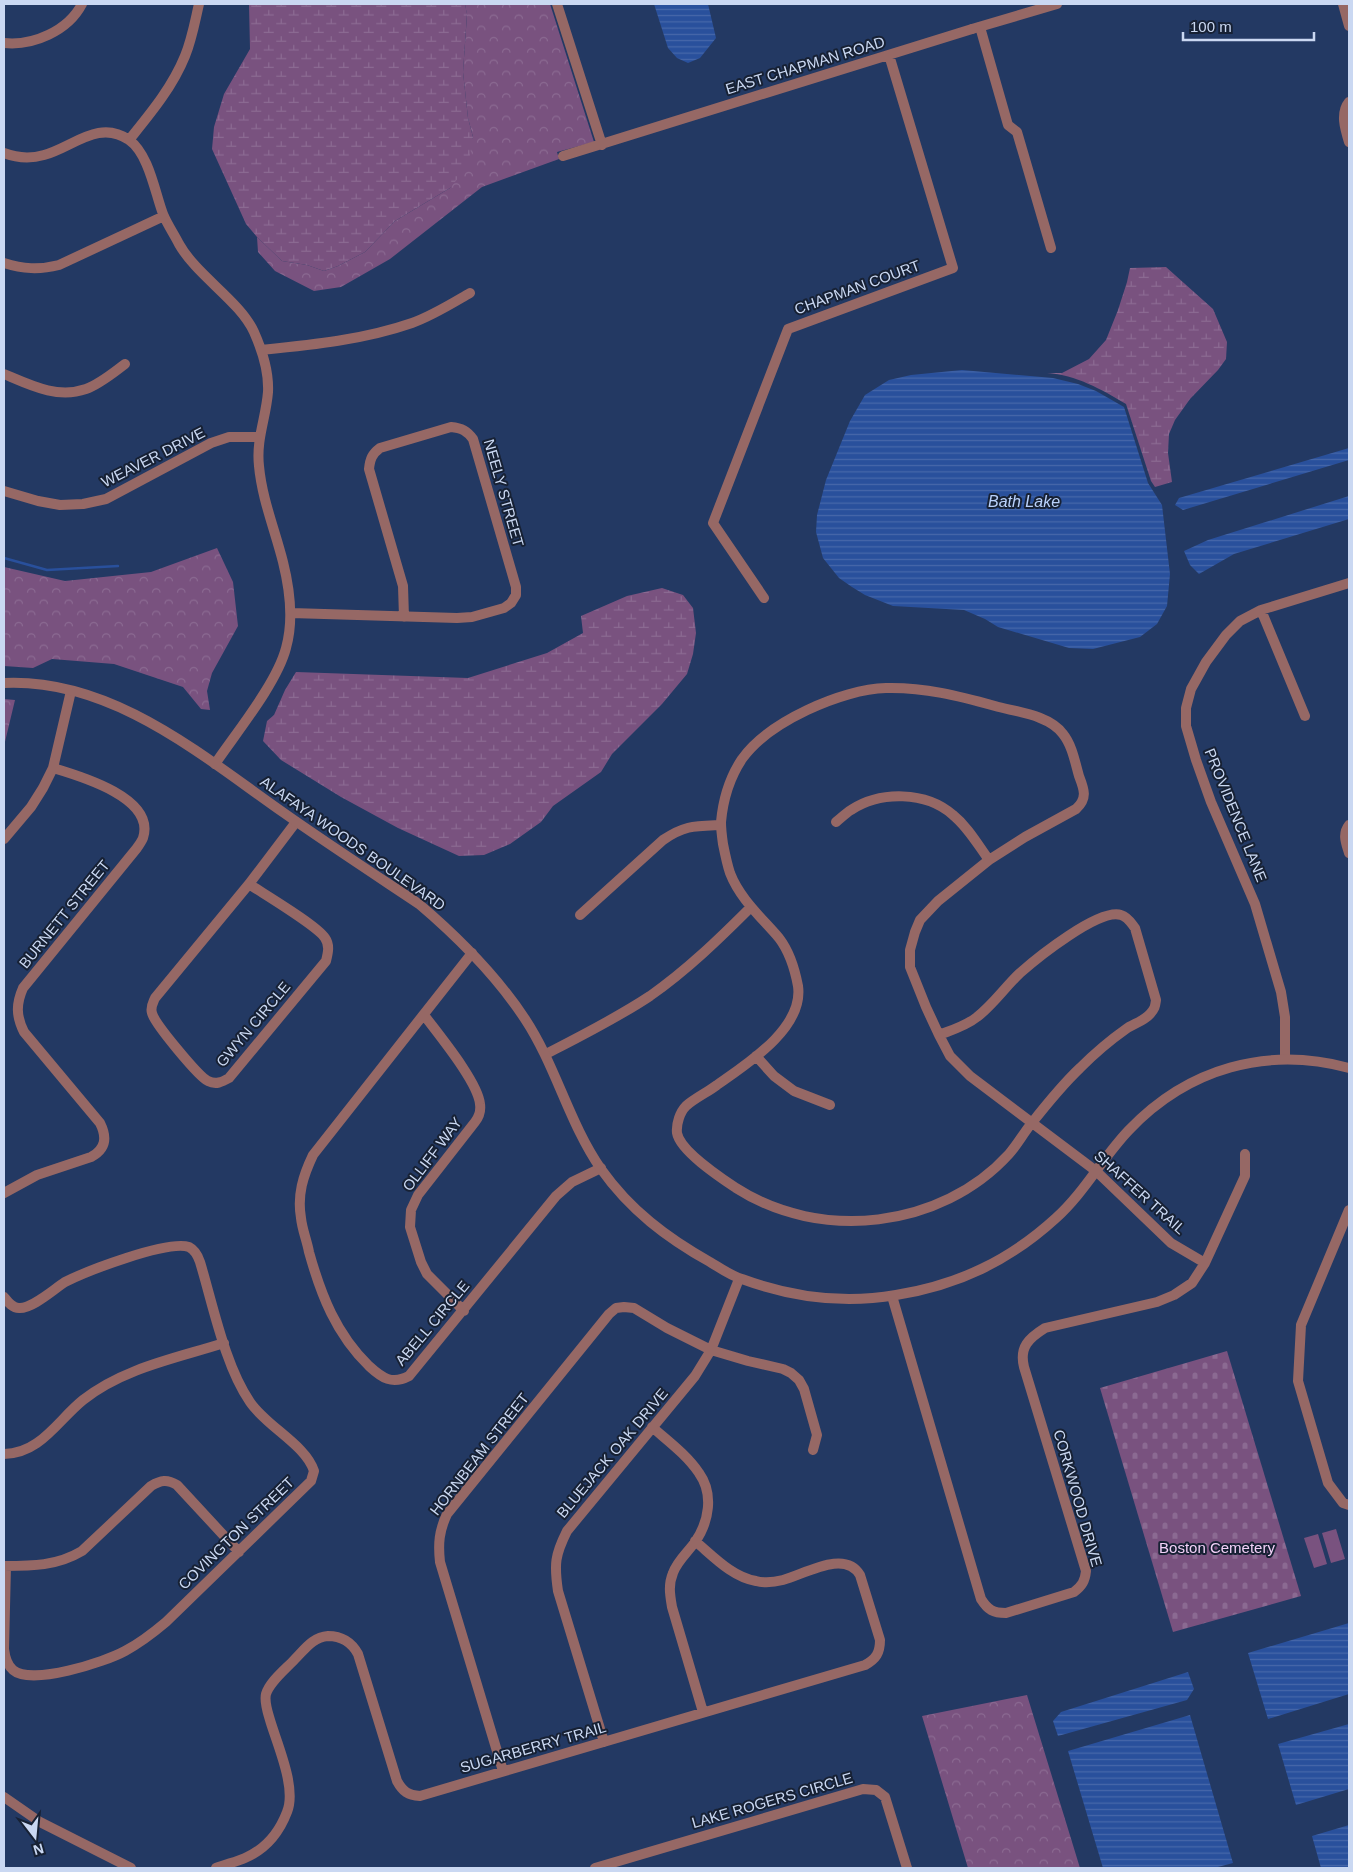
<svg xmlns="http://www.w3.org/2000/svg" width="1353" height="1872" font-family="Helvetica,sans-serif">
  <defs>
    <pattern id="forest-crowns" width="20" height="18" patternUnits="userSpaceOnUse" patternTransform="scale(1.25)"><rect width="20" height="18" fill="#79527f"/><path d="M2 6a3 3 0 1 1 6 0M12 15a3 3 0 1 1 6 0" fill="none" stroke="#8b6a92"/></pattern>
    <pattern id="wetland-marsh" width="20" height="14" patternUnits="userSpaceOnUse" patternTransform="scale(1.25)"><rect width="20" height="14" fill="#79527f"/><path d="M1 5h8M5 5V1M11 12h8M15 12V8" fill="none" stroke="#8b6a92"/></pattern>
    <pattern id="cemetery-stones" width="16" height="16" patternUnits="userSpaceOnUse" patternTransform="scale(1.25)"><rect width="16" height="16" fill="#79527f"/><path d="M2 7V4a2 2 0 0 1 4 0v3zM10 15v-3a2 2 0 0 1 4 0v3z" fill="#8b6a92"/></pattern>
    <pattern id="water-rules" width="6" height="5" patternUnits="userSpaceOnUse" patternTransform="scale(1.25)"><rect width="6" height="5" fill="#29509c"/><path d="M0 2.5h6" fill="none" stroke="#4768aa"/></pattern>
  </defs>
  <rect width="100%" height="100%" fill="#233963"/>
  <path fill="#79527f" d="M1336 1529 1345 1559 1331 1563 1322 1533Z
    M1318 1534 1327 1564 1314 1568 1304 1538Z"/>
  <path fill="url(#forest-crowns)" d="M465 4H550L594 142 557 152 559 159 482 187 390 259 341 287 314 291 275 271 258 252 257 237 282 261 307 265 324 271 338 266 365 252 395 221 450 188 473 137 468 118 463 72 467 15Z
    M217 548 233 582 238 626 212 673 207 691 210 710 201 709 183 687 114 664 52 659 33 668 4 666V567L65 581 151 572Z
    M4 699 15 700 4 746Z
    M1027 1695 1080 1868H968L922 1716Z"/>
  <path fill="url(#wetland-marsh)" d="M249 4H465L467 14 463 72 468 118 473 137 468 166 450 188 395 221 365 252 338 266 324 271 307 265 282 261 257 237 246 224 212 149 214 127 224 94 250 49Z
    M1166 267 1213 309 1227 342 1226 359 1218 370 1190 399 1175 420 1169 434 1168 453 1172 482 1155 487 1151 481 1126 404C1101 389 1076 375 1047 373H1062L1089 359 1106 340 1118 310 1127 282 1130 268Z
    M662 588 683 595 693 608 696 633 693 654 687 674 662 704 612 754 601 772 553 806 541 822 510 844 484 855 459 856 398 828 341 797 281 760 263 741 267 721 274 715 285 690 296 672 468 678 547 653 583 633 581 616 627 596Z"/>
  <path fill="url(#cemetery-stones)" d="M1227 1351 1301 1596 1173 1632 1100 1388Z"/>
  <path fill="url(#water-rules)" d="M654 4H708L716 38 700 58 688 63 677 58 668 48Z
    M962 370 1053 378 1078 384 1096 391 1124 407 1148 483 1162 505 1170 574 1167 606 1157 624 1140 637 1093 649 1069 648 998 627 985 619 964 610 893 606 865 595 852 587 839 578 823 558 816 532 817 515 826 480 850 421 865 395 889 380 911 375Z
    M1349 448V460L1183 510 1175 505 1179 498Z
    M1349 496V519L1234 554 1199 574 1190 565 1184 551 1208 540Z
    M1349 1623V1694L1268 1719 1248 1653Z
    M1188 1672 1194 1689 1187 1700 1058 1736 1053 1721 1061 1712Z
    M1190 1715 1233 1863 1214 1868H1103L1068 1751Z
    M1349 1724V1789L1296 1805 1278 1744Z
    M1349 1825V1868H1321L1312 1836Z"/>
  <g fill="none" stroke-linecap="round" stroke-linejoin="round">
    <path stroke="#29509c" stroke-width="2.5" d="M4 558 47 570 118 566"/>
    <path stroke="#966865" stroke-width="10" d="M557 4 602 145
      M1343 4 1349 26
      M980 27 1008 125 1017 132 1051 248
      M4 43C33 46 68 31 82 4
      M1349 102C1340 113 1345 129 1349 142
      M129 140C150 114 172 88 185 56 192 39 195 21 199 4
      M4 153C17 158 30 159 44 155 73 147 99 119 129 140 149 154 155 193 163 214 167 224 174 234 179 244 197 276 240 301 254 332 262 350 269 372 268 392 266 418 256 439 259 466 262 499 275 530 283 562 290 590 294 620 286 648 277 683 236 733 215 764
      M563 156 972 29
      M4 263C23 269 39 270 59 265L164 216
      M261 350C311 345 363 340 412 323 432 316 451 304 470 293
      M4 374C30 385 57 399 86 389 100 384 113 373 125 364
      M4 491 38 501 60 505 83 504 106 499 211 443 229 437H258
      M764 598 713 523 788 329 953 268 889 55
      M1261 610 1305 716
      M291 613 457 618 472 617 504 608 511 603 516 595V587L473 439C467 431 462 428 451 427L380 448C372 454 370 459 369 469L403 586 404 617
      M836 822C841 818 846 813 851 810 880 791 926 791 953 815 968 827 978 845 989 860
      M1349 825C1342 834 1346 843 1349 853
      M4 839 31 807 43 788 53 768 71 691
      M249 884C264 894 318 926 325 938 330 945 328 953 326 961L229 1078C222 1082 216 1085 208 1081 199 1077 154 1023 152 1013 150 1007 153 1003 155 998L249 884 296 822
      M580 915 663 840C685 825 695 826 721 825
      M472 953 313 1155C303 1176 297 1195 301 1218 302 1229 307 1241 309 1252 321 1295 336 1334 369 1366 382 1378 392 1385 409 1376L556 1196 572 1182 601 1168
      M424 1015C439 1035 478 1082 480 1104 481 1111 479 1117 475 1122L418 1195 411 1210 410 1227 421 1262 427 1274 464 1311
      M939 1035C952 1030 966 1026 977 1017 993 1005 1005 987 1020 973 1037 958 1099 908 1121 915 1128 917 1131 923 1135 928L1156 1000C1155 1007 1155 1008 1150 1014 1144 1021 1133 1024 1126 1029 1109 1041 1094 1054 1080 1068 1062 1085 1046 1105 1031 1124 1023 1134 1017 1145 1009 1154 941 1229 820 1242 736 1188 721 1178 680 1151 677 1133 676 1124 680 1112 686 1106 695 1098 708 1092 717 1085 747 1064 804 1028 798 986 795 970 789 951 779 938 762 918 740 899 730 873 727 864 725 854 723 844 722 837 721 829 721 822 723 800 730 777 742 759 768 722 842 689 886 688 924 687 959 696 995 706 1017 712 1049 715 1063 734 1072 745 1075 762 1079 776 1084 789 1088 798 1076 809L1025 837 989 860 938 901 920 920 915 932 910 950V967L926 1007 939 1035 950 1056 970 1076 1096 1171 1171 1243 1205 1263
      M546 1054C581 1036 617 1018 650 996 687 970 719 939 751 907
      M756 1056 774 1076 794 1091 830 1105
      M1285 1059V1017L1281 992 1255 904 1211 802 1196 760 1186 726V708L1191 689 1206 662 1226 635 1240 621 1261 610 1349 583
      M4 1193 37 1175 91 1157C106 1149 107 1137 100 1123L24 1032C16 1016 16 1004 23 988L137 848C139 845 142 841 143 838 156 798 80 776 53 768
      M1349 1210 1301 1325 1298 1381 1328 1483 1343 1503 1349 1505
      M892 1296 981 1599C988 1610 993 1613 1006 1613L1074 1592C1082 1586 1085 1581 1086 1571L1024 1367C1019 1347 1029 1338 1045 1328L1157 1302 1174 1295 1192 1283 1205 1263 1245 1176V1154
      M4 1297C8 1302 12 1308 19 1308 32 1309 54 1289 65 1282 87 1271 167 1240 189 1247 195 1250 198 1256 200 1262 213 1305 225 1366 250 1402 266 1426 306 1445 314 1471L311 1481 166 1622C153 1633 140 1643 125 1651 105 1662 31 1686 13 1670 7 1665 5 1657 4 1649L6 1566
      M652 1427C668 1441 687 1455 699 1473 714 1494 709 1522 695 1542 688 1552 677 1561 673 1573 668 1585 670 1595 672 1607L703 1712
      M4 1454C40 1454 58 1420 83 1400 123 1368 177 1358 224 1343
      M4 1566C32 1566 57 1566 82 1551L151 1486C161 1480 167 1479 177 1485L239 1552
      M604 1742 558 1591C554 1564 555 1555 567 1531L695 1376 711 1350 739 1279
      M503 1771 440 1562C438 1544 439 1531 447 1514L609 1314 616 1308 624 1307 634 1308 667 1328 711 1350 748 1361 783 1369 791 1373 799 1380 804 1389 817 1435 813 1450
      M216 1868C226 1864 236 1862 245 1858 266 1849 279 1833 287 1812 297 1788 277 1744 270 1720 268 1713 264 1702 266 1694 270 1681 286 1669 295 1659 305 1649 313 1637 328 1636 342 1636 352 1643 358 1654L397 1781C403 1792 408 1795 420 1796L865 1665C876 1659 880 1653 880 1640L860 1575C845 1549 805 1574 783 1580 775 1582 764 1583 756 1581 732 1577 713 1556 695 1541
      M595 1868 863 1789 876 1790 885 1797 907 1868"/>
    <path stroke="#966865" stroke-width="10" d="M972 29 1057 4
      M4 683C112 678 201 755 284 813 328 844 374 874 419 904 459 938 496 975 525 1019 556 1066 569 1123 601 1169 630 1210 667 1238 710 1262 720 1268 731 1276 742 1279 791 1297 844 1304 896 1295 958 1285 1009 1261 1056 1218 1084 1193 1103 1157 1129 1130 1188 1068 1267 1046 1349 1068
      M4 1797 40 1822 131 1868"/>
  </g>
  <g text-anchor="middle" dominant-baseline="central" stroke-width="4" stroke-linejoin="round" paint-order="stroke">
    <g font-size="15" fill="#cad8f2" stroke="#172134">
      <text transform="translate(805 65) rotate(-17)">EAST CHAPMAN ROAD</text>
      <text transform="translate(857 287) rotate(-20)">CHAPMAN COURT</text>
      <text transform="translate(153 457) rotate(-27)">WEAVER DRIVE</text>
      <text transform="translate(504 493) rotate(74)">NEELY STREET</text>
      <text transform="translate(1236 815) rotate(68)">PROVIDENCE LANE</text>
      <text transform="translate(353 843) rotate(35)">ALAFAYA WOODS BOULEVARD</text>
      <text transform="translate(64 914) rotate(-51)">BURNETT STREET</text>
      <text transform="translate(253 1024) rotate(-50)">GWYN CIRCLE</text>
      <text transform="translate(432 1154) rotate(-53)">OLLIFF WAY</text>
      <text transform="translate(1140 1192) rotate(42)">SHAFFER TRAIL</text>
      <text transform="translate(432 1323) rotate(-50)">ABELL CIRCLE</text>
      <text transform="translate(612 1453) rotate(-50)">BLUEJACK OAK DRIVE</text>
      <text transform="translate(479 1454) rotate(-52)">HORNBEAM STREET</text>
      <text transform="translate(1078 1498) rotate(74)">CORKWOOD DRIVE</text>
      <text transform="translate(236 1533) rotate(-44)">COVINGTON STREET</text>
      <text transform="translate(533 1747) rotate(-16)">SUGARBERRY TRAIL</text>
      <text transform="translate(772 1800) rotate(-16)">LAKE ROGERS CIRCLE</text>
    </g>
    <g font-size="15" fill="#f3d1f8" stroke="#172134">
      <text x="1217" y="1547">Boston Cemetery</text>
    </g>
    <g font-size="16" font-style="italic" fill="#b9d1fb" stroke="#172134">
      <text x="1024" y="501">Bath Lake</text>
    </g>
  </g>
  <rect width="1353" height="1872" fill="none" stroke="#cad8f2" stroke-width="10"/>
  <g transform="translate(35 1837) rotate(164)" stroke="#172134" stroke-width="4" paint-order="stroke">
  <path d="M0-4L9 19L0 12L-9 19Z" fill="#cad8f2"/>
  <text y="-8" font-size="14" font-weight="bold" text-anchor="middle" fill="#cad8f2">N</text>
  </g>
  <path d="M1183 32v8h131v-8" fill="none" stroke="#cad8f2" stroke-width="2.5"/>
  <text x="1190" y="32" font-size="15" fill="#cad8f2" stroke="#172134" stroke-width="4" paint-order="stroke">100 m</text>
</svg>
